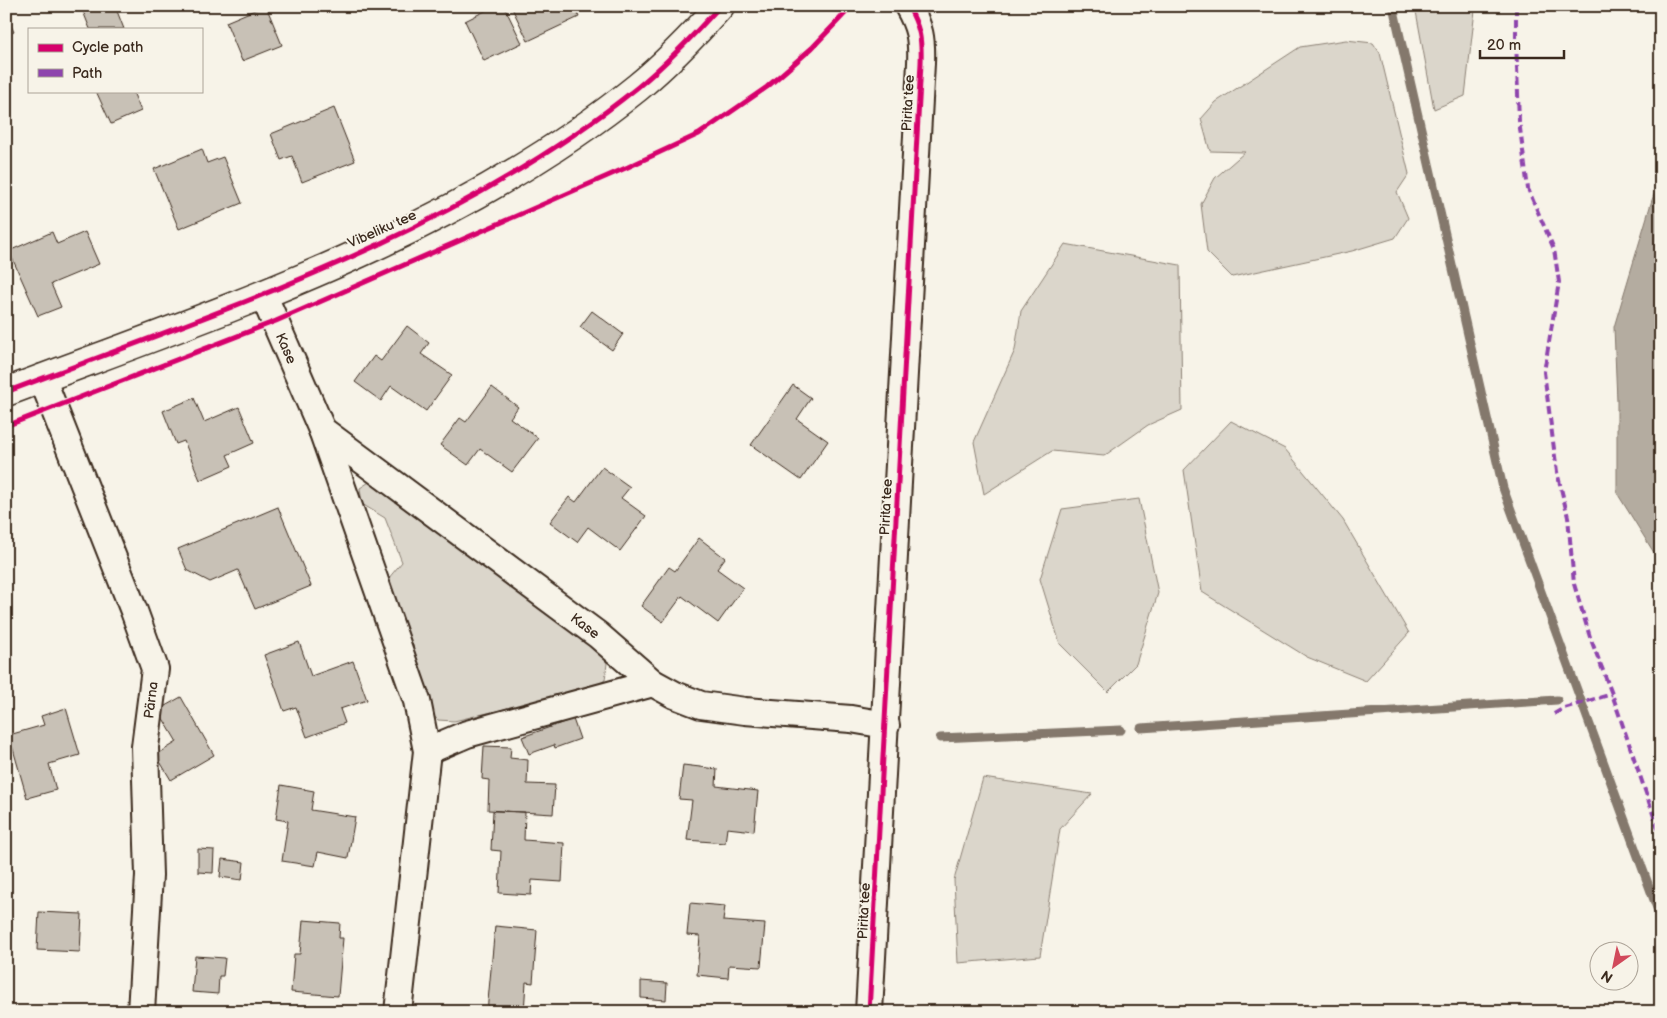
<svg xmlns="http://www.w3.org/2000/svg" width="1667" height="1018" font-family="'Balsamiq Sans',sans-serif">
  <rect width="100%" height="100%" fill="#f7f3e8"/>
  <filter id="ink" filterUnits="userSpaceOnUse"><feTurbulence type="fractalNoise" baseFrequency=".02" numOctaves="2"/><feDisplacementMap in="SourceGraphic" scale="10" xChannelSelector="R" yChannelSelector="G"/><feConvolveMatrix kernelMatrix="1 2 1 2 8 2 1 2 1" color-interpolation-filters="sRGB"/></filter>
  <g filter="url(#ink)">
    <path fill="#dbd6cb" stroke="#8b8074" d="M1415 6H1479L1475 10 1465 96 1434 109Z
      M1346 40 1373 43 1380 53 1409 174 1397 192 1408 218 1395 238 1352 251 1232 277 1207 252 1201 204 1215 178 1245 152 1210 151 1201 119 1216 102 1300 47Z
      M1065 244 1180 265 1182 410 1148 425 1104 456 1052 451 984 494 974 442 1015 350 1021 311Z
      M1231 421 1285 449 1343 520 1409 633 1366 681 1307 657 1202 592 1184 470Z
      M374 479 595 644 607 663 605 680 592 688 454 721 438 720 427 710 398 608 388 579 402 562 385 518 362 504 360 488Z
      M1139 499 1158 593 1136 664 1108 692 1060 644 1040 579 1062 509Z
      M983 778 1092 794 1060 829 1040 956 958 963 954 880Z"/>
    <path fill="#b4aca0" stroke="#84786c" d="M1661 176V564L1617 493V401L1614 327 1652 200Z"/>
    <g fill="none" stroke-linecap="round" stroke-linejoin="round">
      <path stroke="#84786c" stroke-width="9" d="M1393 6 1503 488 1661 919
        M1141 728 1557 700
        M940 738 1121 730"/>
    </g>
    <path fill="#c8c1b6" stroke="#3b2a1e" d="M81 6H115L124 29H90Z
      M264 6H266L282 45 242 61 226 22Z
      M340 6H353L343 12Z
      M495 6H504L522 43 484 61 465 21Z
      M511 6H574L579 17 528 41Z
      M6 15 14 32 6 35Z
      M96 91H135L133 92 141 111 111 124Z
      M334 108 355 161 302 182 292 156 281 160 271 134Z
      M202 149 207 163 223 157 242 203 179 229 154 169Z
      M52 232 57 244 85 232 99 264 51 284 61 307 38 316 9 251Z
      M592 311 623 334 612 350 580 327Z
      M407 326 429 343 421 354 452 375 426 411 391 386 381 401 355 382 374 356 381 361Z
      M793 385 811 398 797 419 828 441 801 480 751 445Z
      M492 387 518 407 510 418 538 438 512 472 480 449 468 465 440 445 460 418 466 422Z
      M194 398 204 422 239 407 254 443 227 455 232 466 200 480 184 441 176 444 163 411Z
      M602 467 630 487 621 498 646 516 620 551 588 527 577 542 550 522 569 497 576 502Z
      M278 507 311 586 255 609 238 570 210 582 187 570 178 549Z
      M699 538 725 558 717 569 743 588 718 623 682 596 663 622 641 606 669 567 675 571Z
      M299 642 311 676 353 661 367 700 340 709 345 723 307 737 296 707 284 711 264 655Z
      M181 697 214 755 171 780 156 755 177 742 158 710Z
      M66 708 80 755 49 764 56 790 27 798 9 735 44 725 41 716Z
      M573 719 580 739 555 748 554 745 529 754 522 737Z
      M484 746 511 747 510 758 528 760 527 784 555 785 553 814 488 810 489 780 482 779Z
      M683 765 717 769 716 786 758 791 754 831 727 828 725 843 687 840 692 800 679 799Z
      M281 785 314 791 311 810 355 817 348 858 318 852 315 866 282 861 288 821 276 819Z
      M493 811 525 812 524 840 564 843 562 882 532 880 531 895 499 893 501 851 491 850Z
      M198 849 214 850 213 873 198 872Z
      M222 859 244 862 242 880 220 877Z
      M690 903 725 906 723 921 765 924 761 967 729 965 728 978 697 975 700 936 687 935Z
      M39 912 82 914 80 952 37 950Z
      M303 920 340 923 339 938H343L338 996 291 992 294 954H300Z
      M495 926 537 930 533 983 526 982 524 1012H487Z
      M195 956 225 958 223 976H219L218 994 192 992Z
      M641 981 667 983 666 1000 641 998Z"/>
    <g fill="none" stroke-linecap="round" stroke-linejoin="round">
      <defs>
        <g id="street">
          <path id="s1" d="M263 294 322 430 417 701 427 751 398 1012"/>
          <path d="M42 378 134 611 155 669 145 747 149 875 141 1012"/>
          <path id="s2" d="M322 430 598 635 653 683 675 695 701 705 745 711 851 719 886 725"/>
          <path d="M427 751 467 734 653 683"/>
          <path d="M869 1012 921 63C922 39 920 27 908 6"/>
        </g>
        <path id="secondary" d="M6 392C223 310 455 235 638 87 667 63 694 35 720 6"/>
      </defs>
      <use href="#street" stroke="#3b2a1e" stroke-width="30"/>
      <use href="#secondary" stroke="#3b2a1e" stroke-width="31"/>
      <use href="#street" stroke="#f7f3e8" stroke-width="26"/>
      <use href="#secondary" stroke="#f7f3e8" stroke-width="28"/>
      <path stroke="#8e44ad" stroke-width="4" stroke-dasharray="8 4" stroke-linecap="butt" d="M1516 6V40L1519 121 1528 189 1554 249 1559 282 1544 372 1557 472 1568 517 1574 584 1590 637 1612 694 1661 837
        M1554 714 1564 708 1612 694"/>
      <defs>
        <path id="cycleway" d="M6 392C223 310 455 235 638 87 667 63 694 35 720 6
          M6 426 276 321 628 167 699 134 767 87 812 48 852 6
          M869 1012 921 63C922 39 920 27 908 6"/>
      </defs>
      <use href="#cycleway" stroke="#f7f3e8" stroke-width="8"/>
      <use href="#cycleway" stroke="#d6006c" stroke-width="5"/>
    </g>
  </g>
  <g text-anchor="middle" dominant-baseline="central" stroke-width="4" stroke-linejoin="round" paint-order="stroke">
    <g font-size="14" fill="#3b2a1e" stroke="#f7f3e8">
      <text transform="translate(908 103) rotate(-87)">Pirita tee</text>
      <text transform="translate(382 229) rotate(-24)">Vibeliku tee</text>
      <text stroke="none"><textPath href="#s1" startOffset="59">Kase</textPath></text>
      <text transform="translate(886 507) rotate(-87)">Pirita tee</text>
      <text stroke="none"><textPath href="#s2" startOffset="328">Kase</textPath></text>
      <text transform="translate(151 700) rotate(-83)">Pärna</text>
      <text transform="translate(864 911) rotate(-87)">Pirita tee</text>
    </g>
  </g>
  <rect width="1667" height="1018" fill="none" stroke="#f7f3e8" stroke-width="25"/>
  <rect x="12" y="12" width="1642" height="993" fill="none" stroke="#3b2a1e" stroke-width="2" filter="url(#ink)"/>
  <rect x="28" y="28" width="175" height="65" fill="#f7f3e8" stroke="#aca397"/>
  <rect x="38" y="44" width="25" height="8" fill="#d6006c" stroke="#aca397"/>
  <text x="72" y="52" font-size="15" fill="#3b2a1e">Cycle path</text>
  <rect x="38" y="69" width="25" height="8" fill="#8e44ad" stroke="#aca397"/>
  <text x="72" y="78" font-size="15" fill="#3b2a1e">Path</text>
  <g transform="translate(1614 966) rotate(213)"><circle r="24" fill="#f7f3e8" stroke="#aca397"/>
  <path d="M0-4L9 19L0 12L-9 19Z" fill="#d1495b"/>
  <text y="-8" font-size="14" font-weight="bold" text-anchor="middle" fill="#3b2a1e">N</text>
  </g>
  <path d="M1480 50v8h84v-8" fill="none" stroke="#3b2a1e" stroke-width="2.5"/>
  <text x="1487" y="50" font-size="15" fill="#3b2a1e" stroke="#f7f3e8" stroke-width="4" paint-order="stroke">20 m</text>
</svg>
